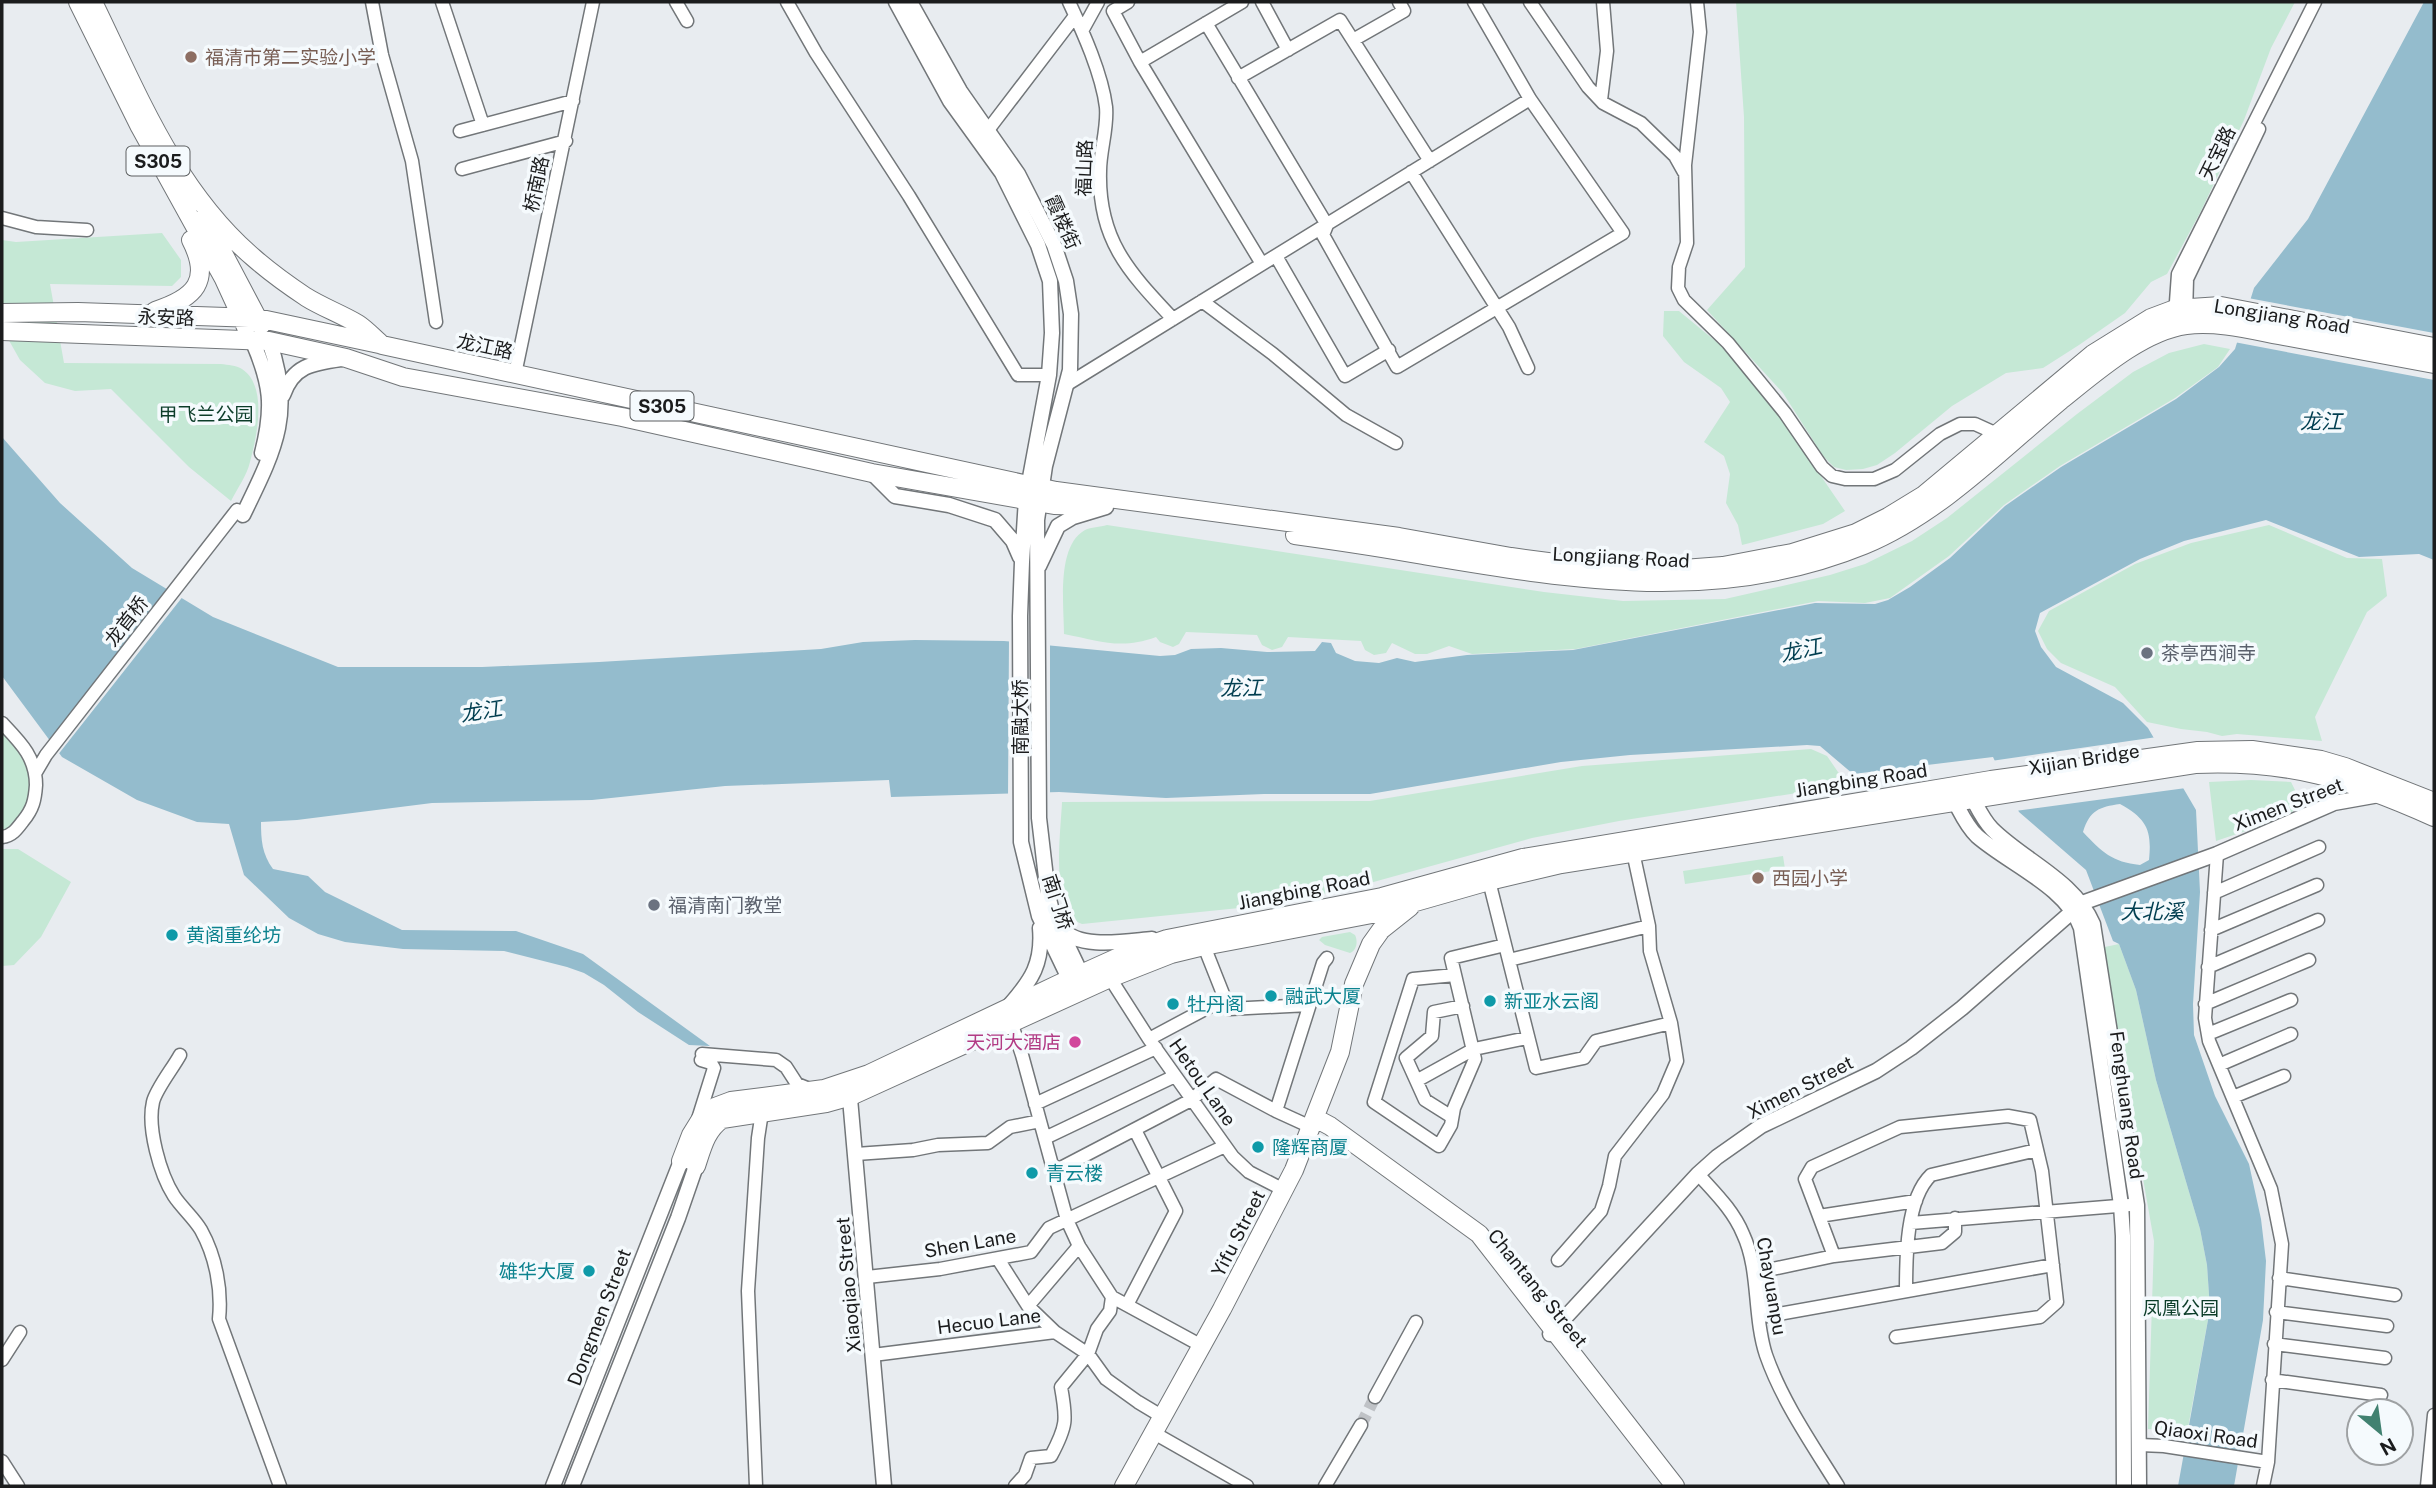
<svg xmlns="http://www.w3.org/2000/svg" width="2436" height="1488" font-family="'Public Sans','Noto Sans SC',sans-serif">
  <rect width="100%" height="100%" fill="#e8ecf0"/>
  <path fill="#c5e8d5" d="M1736 2H2295L2271 48 2244 120 2201 211 2167 274 2151 282 2125 313 2079 345 2043 368 2006 373 1952 406 1895 453 1877 465 1863 469 1846 470 1834 467 1823 456 1783 393 1707 310 1745 267 1744 117Z
    M162 233 181 260V277L172 286 50 284 64 363 221 364C228 365 236 365 242 369 268 386 257 436 250 462 247 475 237 489 231 501L189 467 111 389 75 391 45 383 20 360 2 328V240L16 242Z
    M1664 311H1679L1719 344 1772 405 1845 511 1823 524 1742 545 1738 525 1726 503 1730 474 1724 456 1704 442 1730 402 1721 388 1684 362 1663 336Z
    M2204 344 2230 349 2218 367 2175 398 2060 466 2004 505 1949 556 1890 598 1865 603 1818 601 1576 649 1472 654 1449 646 1427 654H1415L1392 643 1386 653 1374 655 1365 650 1361 641 1288 637 1282 647 1272 650 1262 645 1257 635 1186 632 1179 644 1173 647 1160 642 1156 637C1121 650 1100 641 1064 634 1064 606 1056 546 1085 530 1091 527 1100 527 1107 525L1544 592 1623 601 1725 599 1830 575 1865 564 1912 541 1947 518 2077 414 2133 372 2169 353Z
    M2269 525 2347 558 2382 559 2387 596 2367 612 2315 717 2322 741 2237 734 2222 736 2207 732 2181 729 2147 722 2115 687 2061 663 2047 649 2038 631 2049 611 2135 564 2191 543Z
    M2 731 17 746 33 777 25 815 2 835Z
    M1811 749 1827 756 1847 785 1619 821 1532 838 1341 891 1249 907 1082 924C1049 912 1061 831 1062 802L1370 801 1582 766Z
    M2251 780 2291 782 2296 792 2295 810 2281 819 2216 841 2209 782Z
    M2 849H18L71 882 41 937 14 965 2 966Z
    M1783 856 1785 869 1685 884 1683 871Z
    M1350 932 1355 935C1358 941 1357 950 1350 953L1325 945 1319 940 1322 937Z
    M2119 944 2136 990 2156 1080 2200 1229 2207 1265 2210 1309 2187 1433 2148 1429 2154 1241 2110 991 2100 948Z"/>
  <path fill="#94bccd" fill-rule="evenodd" d="M2424 2H2434V560L2419 554 2359 557 2266 520 2184 541 2140 559 2040 613 2035 631 2041 647 2056 667 2123 703 2148 728 2196 810 2200 892 2193 1004 2194 1035 2215 1096 2249 1164 2261 1219 2266 1261 2263 1320 2234 1486H2178L2210 1309 2207 1265 2200 1229 2156 1080 2136 990 2119 944 2113 941 2086 870 2019 812 1993 757 1853 774 1820 746 1807 745 1630 755 1561 762 1370 794H1264L1166 798 1059 792 891 797 889 780 725 786 592 800 432 803 297 820 261 822C261 840 262 854 273 869L308 876 325 892 402 930 516 931 583 954 710 1046 689 1045 638 1012 604 985 584 973 567 967 504 951 403 949 345 942 318 934 289 918 244 875 229 824 197 822 137 800 62 757 2 676V437L60 503 132 568 213 617 338 667H482L599 662 821 649 863 642 915 640 1004 641 1160 656 1175 655 1191 649 1221 648 1267 652 1315 651 1322 642 1331 643 1336 653 1355 661 1379 663 1397 658 1415 662 1467 655 1573 650 1815 603 1875 604 1888 600 1910 587 1950 558 2005 506 2061 467 2176 399 2219 367 2235 349 2254 288 2308 219ZM2120 804C2147 819 2152 830 2149 860L2140 865C2112 862 2102 852 2083 832 2090 810 2099 807 2120 804Z"/>
  <path fill="#e8ecf0" d="M2248 298 2434 333V380L2234 342Z
    M171 588 184 595 57 756 48 744Z
    M1009 638 1050 642V796L1008 797Z
    M2157 737 2186 788 2015 811 1991 761Z"/>
  <g fill="none" stroke-linecap="round" stroke-linejoin="round">
    <path stroke="#bfc2c6" stroke-width="12" stroke-dasharray="12 6" stroke-linecap="butt" d="M1361 1425 1375 1397"/>
    <defs>
      <path id="minor" d="M372 2 382 55 412 161 436 322
        M442 2 483 125
        M676 2 687 21
        M787 2 816 53 909 196 1018 375H1049
        M1069 2C1083 32 1102 74 1106 107 1108 128 1100 150 1100 171 1098 240 1129 272 1173 319
        M1128 2 1113 11 1140 62 1262 264
        M1262 2 1288 50
        M1530 2 1588 87 1603 103 1641 123 1675 156 1684 172
        M1697 2 1700 32 1685 165 1687 243 1679 267 1678 288 1684 300 1728 343 1785 413 1822 467 1832 476 1845 479H1874L1895 470 1940 434 1960 424H1975L1997 434
        M1206 23 1327 225
        M1082 31 1098 2
        M1353 40 1404 11 1399 2
        M1140 62 1242 2
        M1238 78 1340 20 1430 161
        M1601 100 1607 51 1603 2
        M988 130 1075 16
        M460 131 573 101
        M462 169 566 141
        M1411 172 1509 327 1528 368
        M2 218 36 227 87 230
        M1327 225 1323 235 1397 367 1623 233 1530 99 1474 2
        M1276 256 1345 376 1389 350
        M1202 301 1273 354 1346 415 1396 443
        M2186 315 2187 279 2259 129
        M2175 316 2178 274 2315 2
        M515 374 593 2
        M1066 385 1530 99
        M2 723C20 742 36 757 36 785 35 800 33 809 23 821 17 829 12 836 2 837
        M36 772 46 755 237 510
        M2217 854 2205 1018 2209 1041 2271 1189 2282 1244 2268 1462 2263 1486
        M1489 881 1536 1068 1584 1058 1596 1041 1671 1023
        M2214 893 2319 847
        M2211 930 2317 885
        M1204 946 1229 1009 1309 1005
        M1509 960 1649 926
        M2208 967 2318 920
        M1455 975 1413 979 1374 1102 1439 1146 1451 1125 1454 1108 1475 1059 1451 958 1505 945
        M1110 978 1149 1039 1233 1157 1249 1172 1284 1190
        M2205 1004 2309 960
        M1011 1022 1022 1055 1067 1220 1079 1246 1112 1297 1202 1346
        M2208 1034 2291 1000
        M1149 1039 1224 999
        M702 1054 776 1060 786 1067 797 1084 812 1090
        M180 1055C173 1068 156 1089 153 1102 147 1128 160 1174 174 1196 182 1208 194 1218 201 1230 216 1257 222 1290 219 1319L280 1486
        M2219 1065 2291 1034
        M1418 1080 1474 1049 1527 1038
        M2233 1097 2284 1076
        M1035 1104 1156 1048
        M1276 1111 1323 963 1327 958
        M1452 1117 1425 1100 1406 1058 1432 1036 1434 1012 1463 1006
        M698 1119 714 1068 711 1063 701 1060
        M1045 1138 1175 1076
        M856 1154 913 1150 938 1145 988 1143 1010 1127 1040 1121
        M1053 1172 1191 1100 1216 1079 1276 1111 1311 1127
        M1698 1174C1715 1193 1733 1210 1743 1234 1760 1270 1753 1316 1766 1355 1782 1401 1812 1444 1838 1486
        M1819 1216 1916 1201
        M1911 1223 2130 1205
        M1834 1256 1805 1179 1812 1167 1900 1127 2008 1116 2030 1120 2042 1171 2057 1302 2040 1317 1896 1337
        M998 1259 1028 1306 1055 1332
        M1558 1260 1601 1211 1609 1186 1615 1156 1663 1094 1677 1061 1671 1023 1650 951 1649 926 1633 852
        M1764 1271 1768 1316 2053 1265
        M1758 1272 1834 1256 1942 1243 1955 1232V1218
        M867 1277 940 1269 1031 1252 1049 1228 1225 1146
        M2279 1278 2395 1295
        M1906 1291C1906 1257 1906 1199 1931 1175L2037 1150
        M1127 1305 1176 1211 1135 1130
        M1028 1306 1079 1246
        M2276 1312 2387 1326
        M2274 1344 2385 1358
        M873 1355 1055 1332 1088 1354 1106 1379 1138 1402 1163 1417
        M2 1360 20 1332
        M2272 1380 2381 1395
        M1375 1397 1416 1322
        M1154 1433 1247 1486
        M2140 1445 2164 1446 2268 1462
        M2 1461 18 1486
        M756 1486 748 1291 758 1138 762 1112
        M1015 1486 1025 1475 1031 1458 1051 1456C1067 1426 1067 1420 1061 1387L1088 1354 1097 1329 1110 1311 1112 1297
        M1325 1486 1361 1425
        M2427 1486 2434 1415"/>
      <path id="tertiary" d="M896 2 950 101 1002 173 1038 245 1050 281 1052 333 1049 375 1026 499 1022 562 1020 616 1021 842 1039 916 1074 989
        M910 2 960 91 1018 174 1054 245 1066 281 1071 314 1070 370 1045 466 1037 520 1039 818 1048 895 1053 915 1086 984
        M252 340C271 383 274 407 262 453
        M283 395C293 366 312 363 341 359
        M872 473 895 496 949 505 995 520 1013 541 1020 557
        M243 515C274 451 295 413 269 341
        M1039 566 1058 526 1073 517 1106 507
        M1969 792C1976 804 1982 819 1992 829 2024 861 2074 880 2093 924L2137 1205 2139 1486
        M1951 795C1959 808 1965 825 1977 836 2009 864 2067 887 2081 928L2121 1205 2123 1236 2124 1486
        M1062 928C1077 950 1127 941 1152 939
        M1009 1006C1032 980 1043 963 1040 928
        M849 1087 884 1486
        M1550 1334 1698 1174 1717 1157 1761 1126 1876 1071 1911 1048 1962 1008 2082 903 2217 854 2334 803 2379 795
        M553 1486 681 1161
        M572 1486 678 1218 696 1166"/>
      <path id="primary" d="M78 2 140 127 224 279 246 327
        M93 2C137 92 175 191 254 258 270 272 288 285 306 297 322 307 341 314 358 324 367 330 374 338 382 345L1056 491 1399 537 1511 557 1571 565 1670 570 1723 566 1792 553 1856 533 1888 517 1924 495 2093 354 2151 318 2175 309 2221 306 2434 347
        M204 217 261 325
        M155 311C195 298 212 281 191 240
        M2 313 78 312 257 318 379 344
        M2 331 269 341 346 358 403 377 622 417 872 473 1054 505 1094 506
        M1295 535C1338 541 1380 547 1423 555 1573 580 1717 605 1864 545 1939 514 2000 451 2061 400 2095 373 2142 331 2186 325 2221 321 2255 331 2289 337 2338 346 2386 355 2434 364
        M1315 1118 1330 1126 1479 1234 1675 1486
        M681 1161 691 1135 704 1114 715 1107 731 1101 824 1089 869 1074 1059 984 1132 951 1167 939 1382 897 1523 858 1991 780 2198 751 2252 750 2321 760 2345 767 2434 802
        M696 1166C702 1148 706 1130 722 1119L826 1103 851 1096 1110 978 1171 954 1204 946 1377 913 1489 881 1561 864 2195 764C2290 760 2349 779 2434 817
        M1124 1486 1222 1309 1294 1170 1340 1052 1354 984 1371 944 1381 930 1410 907"/>
    </defs>
    <use href="#minor" stroke="#727679" stroke-width="15"/>
    <use href="#tertiary" stroke="#727679" stroke-width="17"/>
    <use href="#primary" stroke="#727679" stroke-width="20"/>
    <use href="#minor" stroke="#fff" stroke-width="12"/>
    <use href="#tertiary" stroke="#fff" stroke-width="14"/>
    <use href="#primary" stroke="#fff" stroke-width="18"/>
  </g>
  <g fill="#8d6e63" stroke="#f5fafd" stroke-width="2.5">
    <circle cx="191" cy="57" r="7"/>
    <circle cx="1758" cy="878" r="7"/>
  </g>
  <g fill="#6b7280" stroke="#f5fafd" stroke-width="2.5">
    <circle cx="2147" cy="653" r="7"/>
    <circle cx="654" cy="905" r="7"/>
  </g>
  <g fill="#0f9aa8" stroke="#f5fafd" stroke-width="2.5">
    <circle cx="172" cy="935" r="7"/>
    <circle cx="1271" cy="996" r="7"/>
    <circle cx="1490" cy="1001" r="7"/>
    <circle cx="1173" cy="1004" r="7"/>
    <circle cx="1258" cy="1147" r="7"/>
    <circle cx="1032" cy="1173" r="7"/>
    <circle cx="589" cy="1271" r="7"/>
  </g>
  <circle fill="#d1479c" stroke="#f5fafd" stroke-width="2.5" cx="1075" cy="1042" r="7"/>
  <g text-anchor="middle" dominant-baseline="central" stroke-width="7" stroke-linejoin="round" paint-order="stroke">
    <g fill="#f5fafd" stroke="#5c5f60" stroke-width="2">
      <rect x="126.5" y="146.5" width="63" height="29" rx="5"/>
      <rect x="630.5" y="391.5" width="63" height="29" rx="5"/>
    </g>
    <g font-size="18" font-weight="bold" fill="#1b1c1d">
      <text x="158" y="161">S305</text>
      <text x="662" y="406">S305</text>
    </g>
    <g font-size="19" fill="#785e54" stroke="#f5fafd" text-anchor="start">
      <text x="205" y="57">福清市第二实验小学</text>
      <text x="1772" y="878">西园小学</text>
    </g>
    <g font-size="19" fill="#1b1c1d" stroke="#f5fafd">
      <text transform="translate(2217 153) rotate(-64)">天宝路</text>
      <text transform="translate(1084 168) rotate(-88)">福山路</text>
      <text transform="translate(536 184) rotate(-78)">桥南路</text>
      <text transform="translate(1063 222) rotate(66)">霞楼街</text>
      <text transform="translate(2282 316) rotate(9)">Longjiang Road</text>
      <text transform="translate(166 317) rotate(2)">永安路</text>
      <text transform="translate(485 346) rotate(12)">龙江路</text>
      <text transform="translate(1621 557) rotate(3)">Longjiang Road</text>
      <text transform="translate(126 621) rotate(-52)">龙首桥</text>
      <text transform="translate(1020 717) rotate(-90)">南融大桥</text>
      <text transform="translate(2084 759) rotate(-9)">Xijian Bridge</text>
      <text transform="translate(1861 780) rotate(-9)">Jiangbing Road</text>
      <text transform="translate(2288 804) rotate(-21)">Ximen Street</text>
      <text transform="translate(1304 890) rotate(-11)">Jiangbing Road</text>
      <text transform="translate(1058 902) rotate(72)">南门桥</text>
      <text transform="translate(1203 1082) rotate(55)">Hetou Lane</text>
      <text transform="translate(1800 1087) rotate(-27)">Ximen Street</text>
      <text transform="translate(2127 1105) rotate(82)">Fenghuang Road</text>
      <text transform="translate(1238 1233) rotate(-63)">Yifu Street</text>
      <text transform="translate(970 1243) rotate(-10)">Shen Lane</text>
      <text transform="translate(848 1285) rotate(-95)">Xiaoqiao Street</text>
      <text transform="translate(1772 1286) rotate(80)">Chayuanpu</text>
      <text transform="translate(1538 1288) rotate(51)">Chantang Street</text>
      <text transform="translate(599 1317) rotate(-69)">Dongmen Street</text>
      <text transform="translate(989 1321) rotate(-7)">Hecuo Lane</text>
      <text transform="translate(2206 1434) rotate(8)">Qiaoxi Road</text>
    </g>
    <g font-size="19" fill="#0c3d29" stroke="#f5fafd">
      <text x="206" y="414">甲飞兰公园</text>
      <text x="2181" y="1308">凤凰公园</text>
    </g>
    <g font-size="19" fill="#5b616d" stroke="#f5fafd" text-anchor="start">
      <text x="2161" y="653">茶亭西涧寺</text>
      <text x="668" y="905">福清南门教堂</text>
    </g>
    <g font-size="19" fill="#0d838f" stroke="#f5fafd" text-anchor="start">
      <text x="186" y="935">黄阁重纶坊</text>
      <text x="1285" y="996">融武大厦</text>
      <text x="1504" y="1001">新亚水云阁</text>
      <text x="1187" y="1004">牡丹阁</text>
      <text x="1272" y="1147">隆辉商厦</text>
      <text x="1046" y="1173">青云楼</text>
      <text x="575" y="1271" text-anchor="end">雄华大厦</text>
    </g>
    <g font-size="19" fill="#b23c85" stroke="#f5fafd" text-anchor="end">
      <text x="1061" y="1042">天河大酒店</text>
    </g>
    <g font-size="21" font-style="italic" fill="#013e50" stroke="#f5fafd">
      <text x="2321" y="421">龙江</text>
      <text transform="translate(1801 650) rotate(-12)">龙江</text>
      <text transform="translate(1241 688) rotate(-1)">龙江</text>
      <text transform="translate(481 711) rotate(-9)">龙江</text>
      <text x="2152" y="911">大北溪</text>
    </g>
  </g>
  <rect width="2436" height="1488" fill="none" stroke="#1b1c1d" stroke-width="7"/>
  <g transform="translate(2380 1432) rotate(151)"><circle r="33" fill="#f5fafd" stroke="#9ea1a3" stroke-width="2"/>
  <path d="M0-5L12 26L0 18L-12 26Z" fill="#418170"/>
  <text y="-10" font-size="19" font-weight="bold" text-anchor="middle" fill="#1b1c1d">N</text>
  </g>
</svg>
